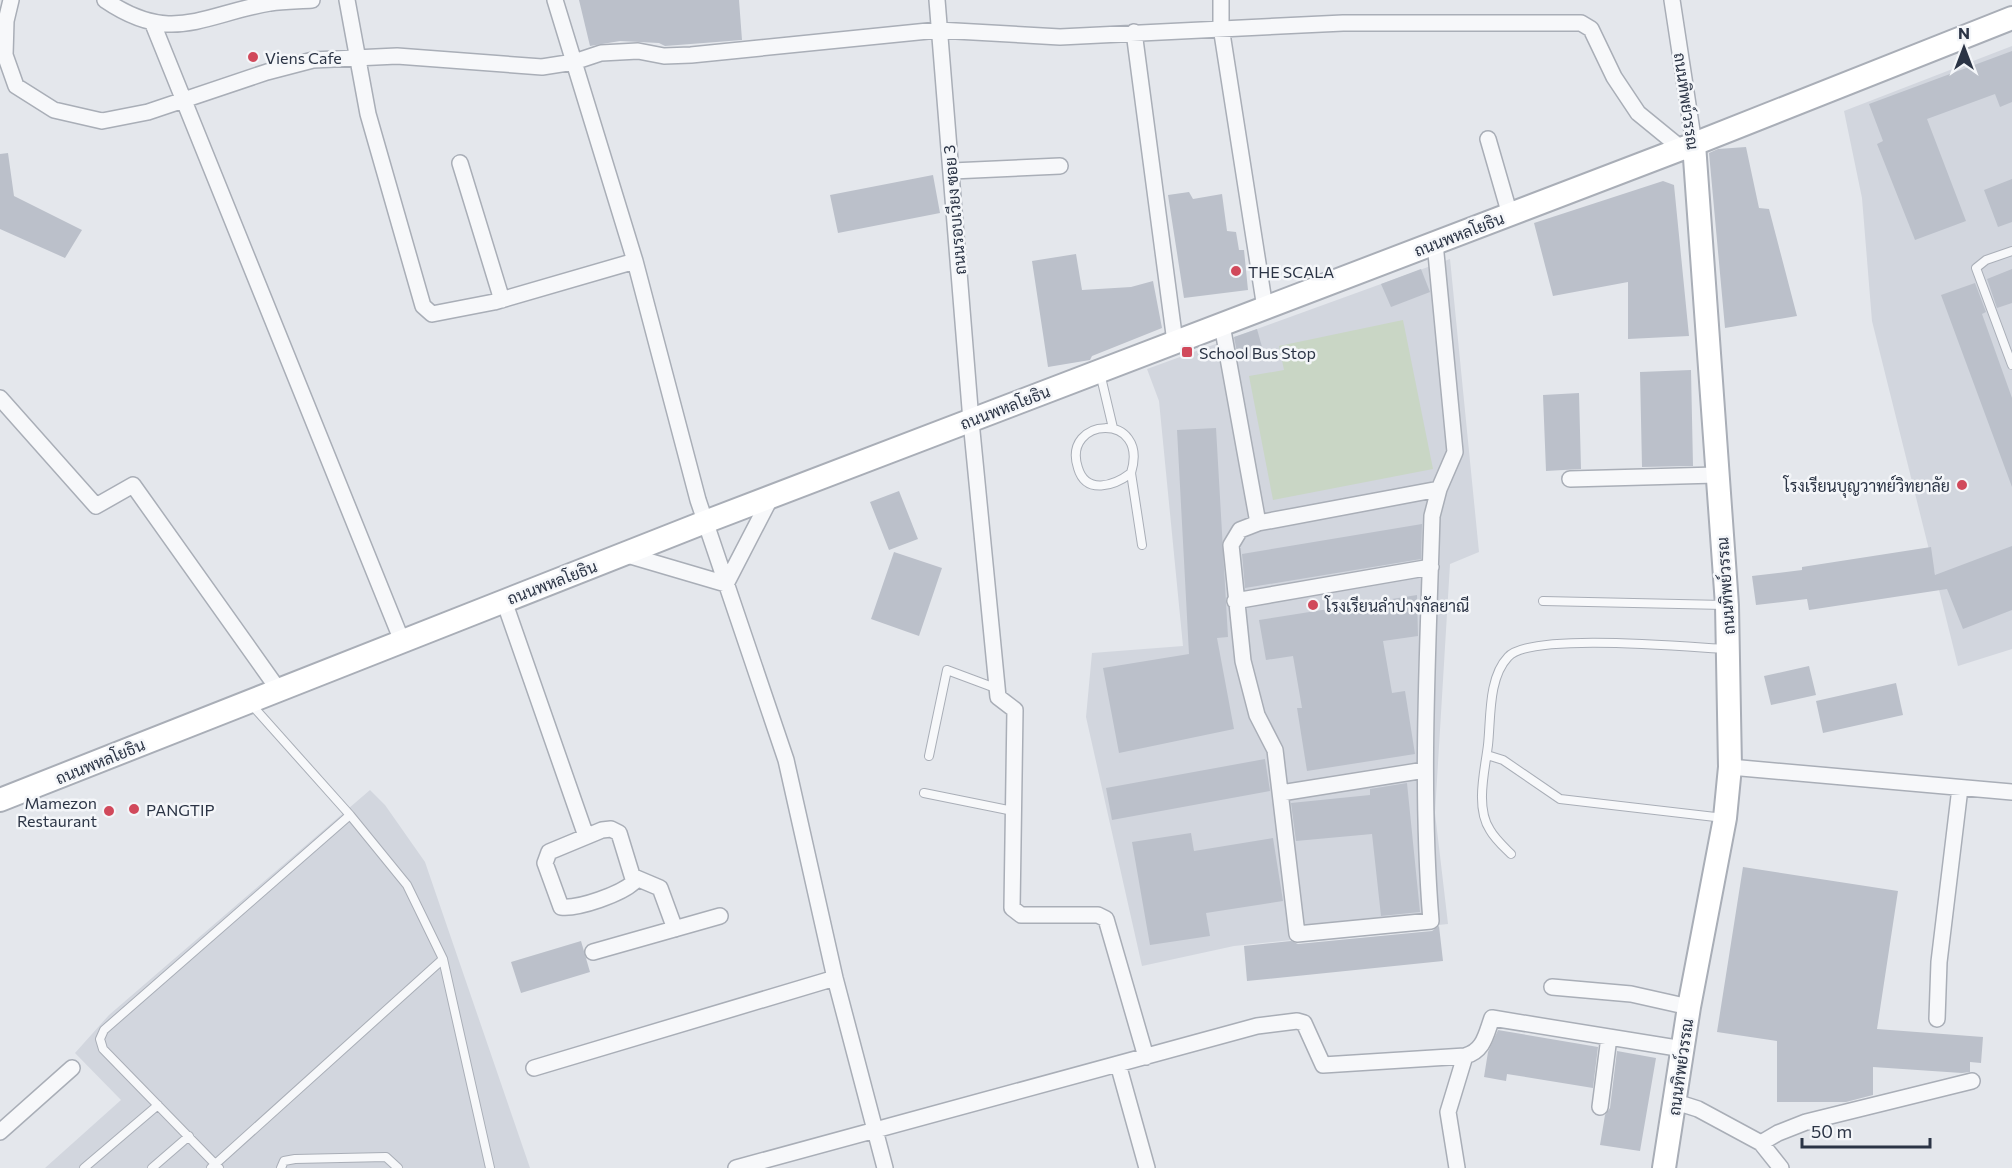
<svg xmlns="http://www.w3.org/2000/svg" width="2012" height="1168" font-family="Commissioner,Sarabun,sans-serif">
  <rect width="100%" height="100%" fill="#e4e7ec"/>
  <path fill="#d2d6de" d="M2012 46V649L1958 666 1872 321 1862 198 1844 111Z
    M1450 259 1479 552 1450 564 1435 813 1448 924 1234 946 1142 966 1086 717 1092 653 1183 646 1159 401 1147 369Z
    M370 790 385 805 425 862 530 1168H45L121 1100 75 1053 109 1015Z"/>
  <path fill="#c9d6c5" d="M1403 320 1433 469 1273 500 1249 376 1284 370 1279 346Z"/>
  <path fill="#bbc0ca" d="M579 0H739L742 40 665 46 659 43 620 41 590 46Z
    M2012 51V102L2000 107 1995 94 1927 119 1966 221 1915 240 1877 144 1883 141 1869 104Z
    M1746 147 1759 208 1769 209 1797 316 1725 328 1709 153 1718 149Z
    M8 153 14 196 82 230 65 258 0 229V154Z
    M933 175 940 213 838 233 830 195Z
    M2012 179V222L1998 227 1984 190Z
    M1663 181 1674 185 1689 336 1628 339V282L1553 296 1534 223Z
    M1189 192 1193 199 1222 194 1227 231 1236 232 1239 250H1244L1248 290 1184 298 1168 195Z
    M1076 254 1082 290 1131 287 1153 281 1162 328 1092 356 1090 360 1048 367 1032 261Z
    M1421 269 1430 292 1391 307 1381 284Z
    M2012 269V303L1997 308 1987 279Z
    M1975 283 1986 312 1982 314 2012 398V487L1941 295Z
    M1257 329 1264 354 1239 362 1234 337Z
    M1691 370 1693 466 1642 467 1640 372Z
    M1579 393 1581 469 1546 471 1543 395Z
    M1216 428 1228 637 1217 638 1234 729 1119 753 1103 668 1189 654 1177 430Z
    M899 491 918 539 889 550 870 502Z
    M1422 524 1421 559 1245 588 1242 554Z
    M2012 546V610L1963 629 1947 589 1809 610 1807 599 1756 605 1752 576 1802 570V567L1931 547 1935 575Z
    M894 552 942 568 919 636 871 619Z
    M1417 595 1418 636 1383 641 1392 693 1405 691 1415 754 1307 771 1297 708H1302L1293 656 1266 660 1259 620Z
    M1809 666 1816 695 1771 705 1764 676Z
    M1896 683 1903 715 1823 733 1816 701Z
    M1265 759 1270 791 1112 820 1106 788Z
    M1407 783 1420 912 1381 916 1372 834 1296 841 1291 803 1370 795V789Z
    M1191 833 1194 851 1273 838 1283 901 1206 913 1210 936 1150 945 1132 842Z
    M1743 867 1898 891 1877 1029 1983 1037 1981 1063 1970 1062V1072L1962 1073 1873 1067V1095L1846 1102H1777V1041L1717 1032Z
    M1439 926 1443 961 1247 981 1244 946 1291 941 1298 944 1432 931Z
    M581 941 590 972 521 993 511 962Z
    M1498 1030 1598 1047 1593 1088 1507 1074 1506 1081 1484 1077 1488 1052Z
    M1617 1051 1656 1058 1640 1151 1600 1145 1605 1115 1610 1108Z"/>
  <g fill="none" stroke-linecap="round" stroke-linejoin="round">
    <defs>
      <path id="lane" d="M2012 251 1986 260 1976 268 2012 365
        M1100 373 1113 428
        M1131 473C1114 486 1086 495 1078 468 1061 417 1150 411 1131 473L1142 545
        M1543 601 1724 605
        M1487 755 1503 760 1560 799 1724 818
        M929 756 947 670 998 689
        M924 793 1013 811
        M1511 854C1504 847 1495 839 1490 830 1475 807 1485 770 1488 745 1491 718 1488 678 1508 657 1530 632 1688 647 1725 649
        M443 959 490 1168
        M84 1168 158 1105
        M152 1168 189 1136
        M211 1168 443 959 407 885 350 815 250 703
        M219 1168 103 1049 100 1039 104 1030 350 815
        M281 1168 284 1161 295 1159 386 1157 398 1168"/>
      <path id="street" d="M11 0 6 21 5 55 16 86 54 110 102 121 148 112 267 72 313 60 397 56 542 67 574 62 601 53 638 51 664 56 691 55 938 30 1060 37 1343 23H1581L1591 29 1614 77 1638 113 1682 149
        M105 0C171 45 202 15 270 3 284 1 298 1 312 0
        M347 0 368 114 423 306 432 314 494 302 635 261
        M555 0 635 261 698 500 786 760 835 978 885 1168
        M937 0 971 421 998 697 1015 710 1012 908 1021 915H1098L1106 919 1146 1057
        M1221 0V27L1265 308
        M1672 0 1694 144
        M153 24 402 641
        M1134 32 1175 342
        M1488 139 1510 215
        M460 163 502 300
        M952 171 1060 166
        M1222 325 1258 523 1240 530 1231 545 1243 661 1257 715 1275 750 1297 934 1431 921C1420 786 1428 651 1432 516L1439 489 1455 452 1435 243
        M0 398 96 506 133 485 278 689
        M1570 479 1716 475
        M1258 523 1439 489
        M624 554 726 584 771 497
        M504 601 586 836
        M1235 601 1431 567
        M1730 767 2012 792
        M1281 793 1425 770
        M611 829 619 833 634 882C621 894 579 909 561 907L545 863 549 852 602 830Z
        M634 877 660 888 675 929
        M593 952 720 916
        M1552 987 1631 994 1689 1007
        M1937 1019 1939 962 1960 788
        M1465 1056C1484 1051 1486 1034 1492 1018L1683 1049
        M1118 1064 1147 1168
        M534 1068 835 978
        M1676 1102 1698 1109 1761 1143 1781 1168
        M1600 1107 1609 1037
        M0 1132 72 1068
        M1761 1143 1778 1133 1806 1122 1972 1081
        M736 1168 1257 1026 1297 1021 1304 1023 1323 1065 1465 1056 1448 1112 1457 1168"/>
      <path id="secondary" d="M0 800 705 522 1694 144 2012 18
        M1664 1168 1689 1007 1725 818 1730 767 1727 605 1694 144"/>
    </defs>
    <use href="#lane" stroke="#a9aeb7" stroke-width="10"/>
    <use href="#street" stroke="#a9aeb7" stroke-width="18"/>
    <use href="#secondary" stroke="#a9aeb7" stroke-width="26"/>
    <use href="#lane" stroke="#f7f8fa" stroke-width="8"/>
    <use href="#street" stroke="#f7f8fa" stroke-width="15"/>
    <use href="#secondary" stroke="#fff" stroke-width="22"/>
  </g>
  <g fill="#d1495b" stroke="#f4f6f9" stroke-width="2">
    <circle cx="253" cy="57" r="6"/>
    <circle cx="1236" cy="271" r="6"/>
    <rect x="1181" y="346" width="12" height="12" rx="3"/>
    <circle cx="1962" cy="485" r="6"/>
    <circle cx="1313" cy="605" r="6"/>
    <circle cx="134" cy="809" r="6"/>
    <circle cx="109" cy="811" r="6"/>
  </g>
  <g text-anchor="middle" dominant-baseline="central" stroke-width="5" stroke-linejoin="round" paint-order="stroke">
    <g font-size="16" fill="#2b3445" stroke="#f4f6f9" text-anchor="start">
      <text x="265" y="57">Viens Cafe</text>
      <text x="1248" y="271">THE SCALA</text>
      <text x="1199" y="352">School Bus Stop</text>
      <text x="1950" y="485" text-anchor="end">โรงเรียนบุญวาทย์วิทยาลัย</text>
      <text x="1325" y="605">โรงเรียนลำปางกัลยาณี</text>
      <text x="97" y="802" text-anchor="end">Mamezon<tspan x="97" dy="18">Restaurant</tspan></text>
      <text x="146" y="809">PANGTIP</text>
    </g>
    <g font-size="16" fill="#2b3445" stroke="#f4f6f9">
      <text transform="translate(1687 101) rotate(82)">ถนนทิพย์วรรณ</text>
      <text transform="translate(954 210) rotate(-95)">ถนนรอบเวียง ซอย 3</text>
      <text transform="translate(1459 234) rotate(-21)">ถนนพหลโยธิน</text>
      <text transform="translate(1005 407) rotate(-21)">ถนนพหลโยธิน</text>
      <text transform="translate(552 582) rotate(-21)">ถนนพหลโยธิน</text>
      <text transform="translate(1725 586) rotate(-94)">ถนนทิพย์วรรณ</text>
      <text transform="translate(100 761) rotate(-22)">ถนนพหลโยธิน</text>
      <text transform="translate(1680 1067) rotate(-82)">ถนนทิพย์วรรณ</text>
    </g>
  </g>
  <g transform="translate(1964 48)" stroke="#f4f6f9" stroke-width="4.5" paint-order="stroke">
  <path d="M0-4.5L10 22L0 15L-10 22Z" fill="#2b3445"/>
  <text y="-9" font-size="16" font-weight="bold" text-anchor="middle" fill="#2b3445">N</text>
  </g>
  <path d="M1802 1138v9h128v-9" fill="none" stroke="#2b3445" stroke-width="3"/>
  <text x="1811" y="1138" font-size="18" fill="#2b3445" stroke="#f4f6f9" stroke-width="4.5" paint-order="stroke">50 m</text>
</svg>
